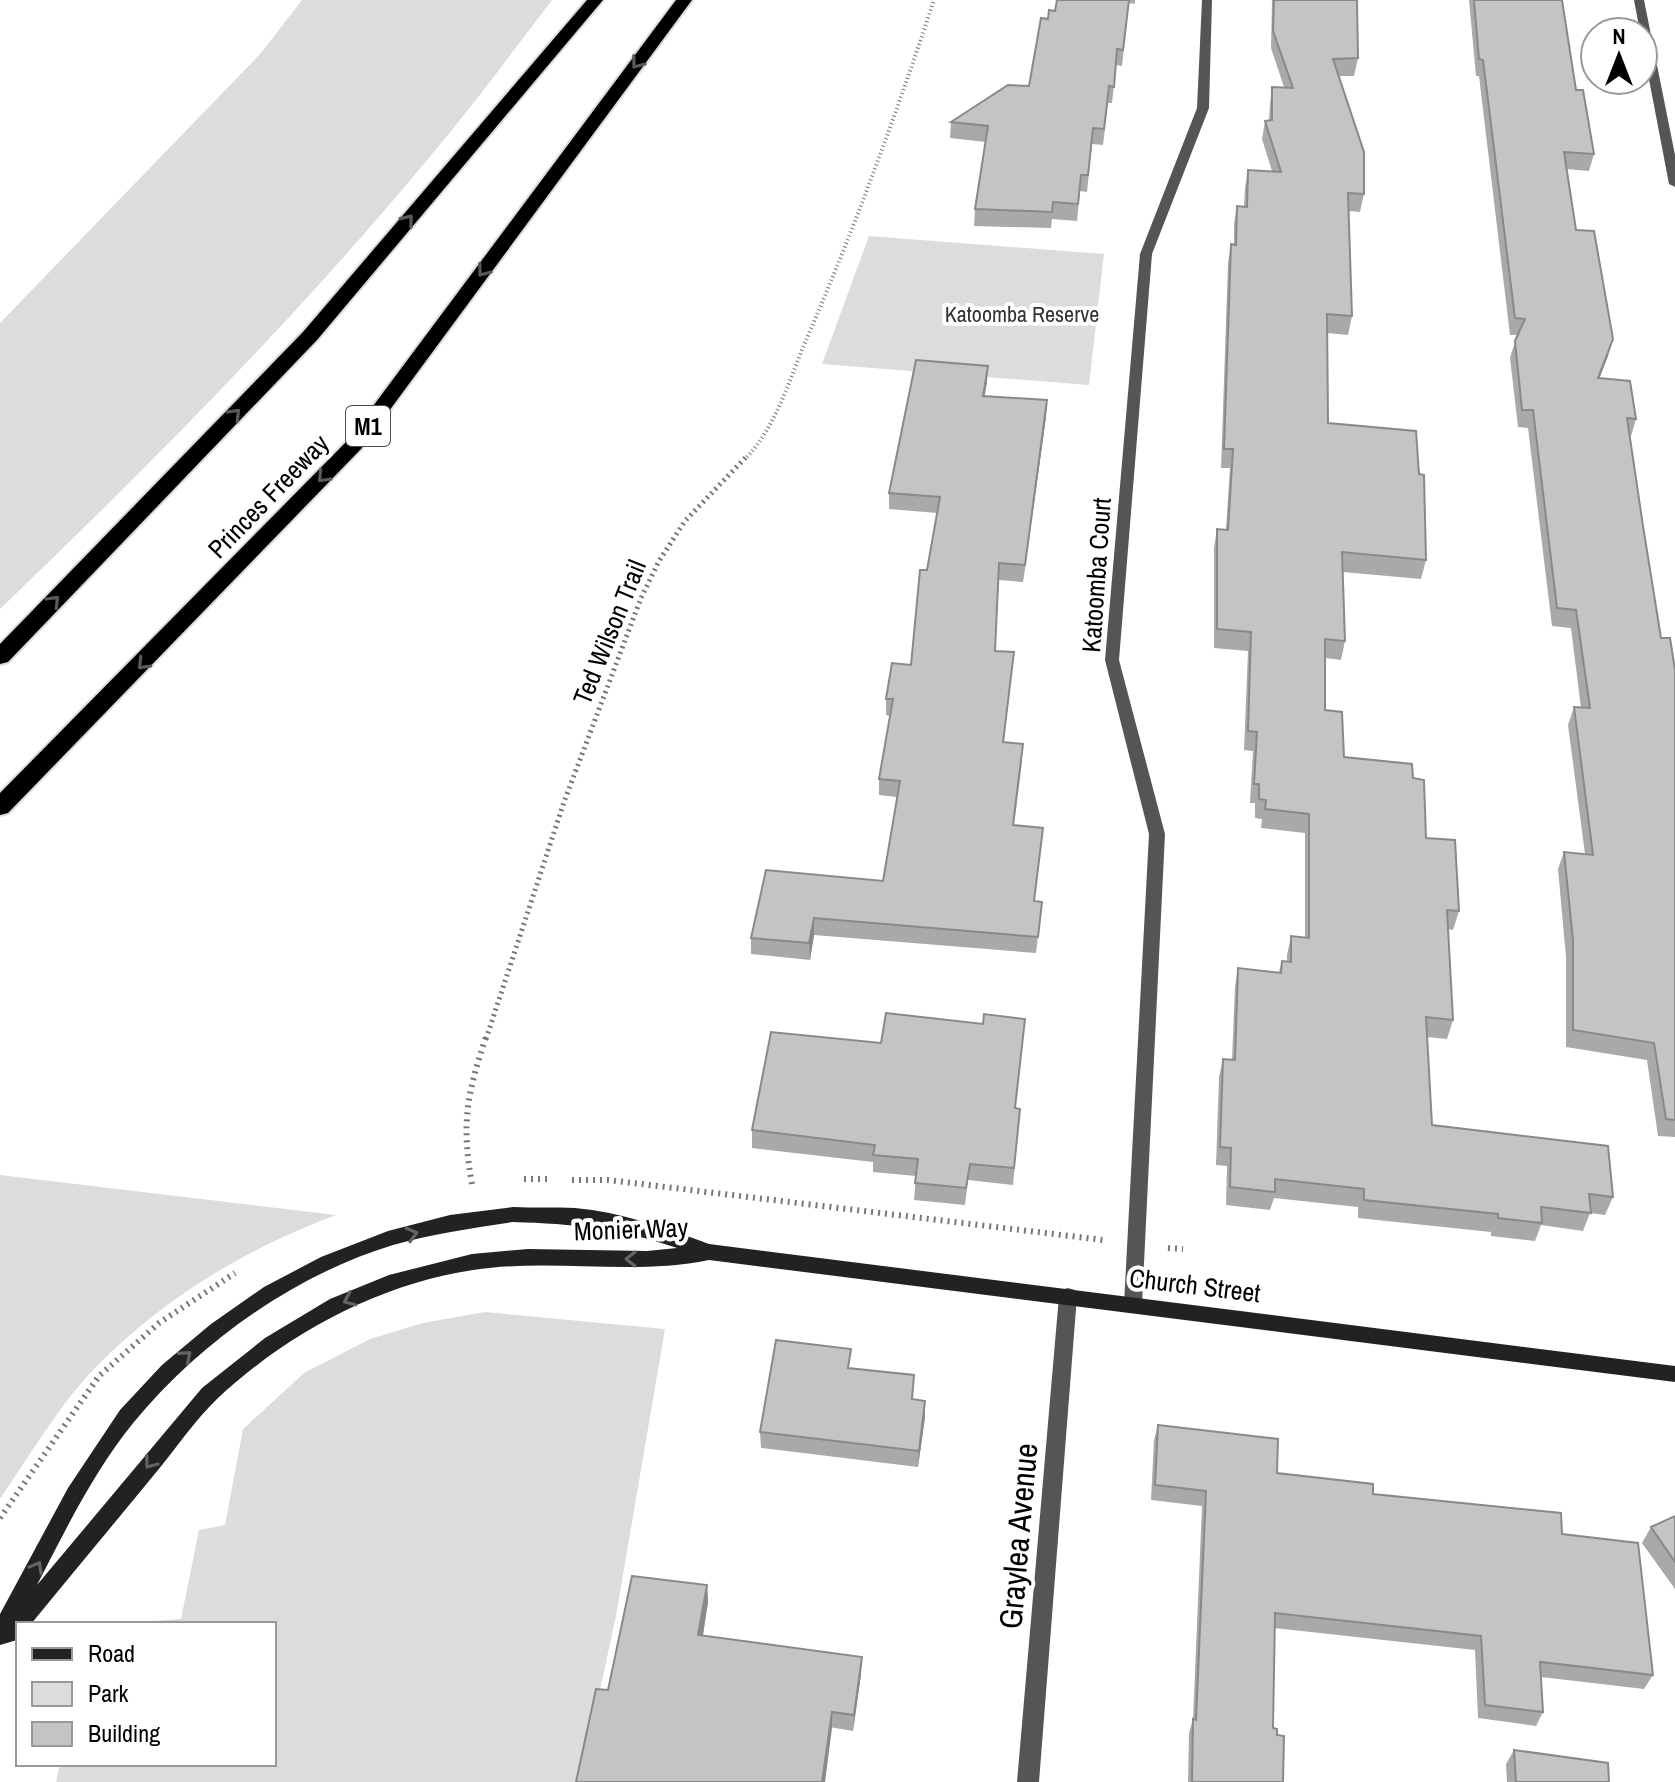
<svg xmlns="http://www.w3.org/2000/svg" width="1675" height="1782" font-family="'Archivo Narrow',sans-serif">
  <rect width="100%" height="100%" fill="#fff"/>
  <path fill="#dcdcdc" d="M302 0H552C514 50 477 100 437 148 303 311 152 463 0 609V323L261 53Z
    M869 236 1104 254 1089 385 822 364Z
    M0 1175 336 1215C245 1249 162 1299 94 1369 60 1404 28 1458 0 1499Z
    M485 1312 665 1329 616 1616 580 1782H56L60 1764H274V1624H139L140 1622 181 1619 199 1530 225 1525 243 1429 304 1373 370 1339 423 1323Z"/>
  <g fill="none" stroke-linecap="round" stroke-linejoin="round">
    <defs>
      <path id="highway" d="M587 0H603L317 340 8 662 0 664V644L303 332Z
        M676 0H692L361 449 8 813 0 815V793L347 441Z"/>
    </defs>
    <use href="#highway" stroke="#dbdbdb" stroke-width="4"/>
    <path stroke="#777" stroke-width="4" stroke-dasharray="1 3" stroke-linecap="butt" d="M747 457C777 425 790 377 807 338 855 227 896 115 934 0"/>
    <path stroke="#777" stroke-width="5" stroke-dasharray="2 4" stroke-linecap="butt" d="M486 1039 564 802 641 598 659 561 685 521 748 455"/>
    <path stroke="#777" stroke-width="6" stroke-dasharray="2 5" stroke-linecap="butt" d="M524 1179H550
      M572 1180H608L1103 1240
      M472 1184C461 1124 467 1094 486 1037
      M1168 1248 1183 1249
      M0 1518 99 1376 159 1323 235 1273"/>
    <path fill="#555" fill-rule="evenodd" d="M1202 0H1212L1209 108 1152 254 1119 660 1165 834 1142 1304 1140 1310 1133 1312 1126 1310 1124 1304 1149 834 1105 660 1140 254 1197 108Z
      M1634 0H1644L1675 155V187L1669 184 1643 48V32H1640Z
      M1068 1288 1075 1290 1077 1296 1039 1782H1017L1059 1296 1061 1290Z"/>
    <path fill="#222" fill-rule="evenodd" d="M513 1207C533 1208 555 1207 575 1208 621 1212 666 1228 709 1244L1675 1366V1382L709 1260C632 1276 551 1258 473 1270 379 1284 286 1334 217 1399 195 1420 177 1447 158 1470 116 1521 73 1573 31 1624H18L17 1640 0 1645V1614L68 1488 120 1410 162 1365 211 1324 264 1287 321 1257 388 1231 450 1215ZM513 1222C574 1224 619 1228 677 1248L647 1251 528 1249 472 1254 389 1275 330 1299 265 1338 202 1388 37 1585C66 1529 94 1471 134 1422 199 1343 294 1275 393 1245 432 1234 472 1228 513 1222Z"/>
    <use href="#highway" fill="#000" fill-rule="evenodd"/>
  </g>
  <path fill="#a9a9a9" d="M1057 0H1135V4L1129 3 1122 66 1116 65 1112 103H1108L1103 145 1092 144 1087 192 1080 191 1077 221 1052 219 1051 228 974 226 975 209 986 142 950 138 951 122 1029 86 1048 19 1055 11Z
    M1272 0H1357L1358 58 1354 76H1339L1364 194 1360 212 1349 211 1352 316 1348 335 1327 333 1328 423 1419 474 1426 560 1421 579 1343 572 1345 641 1341 660 1325 658V710L1344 757 1413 778 1426 838 1459 911 1453 930 1448 929 1453 1020 1447 1039 1427 1037 1432 1125 1613 1197 1605 1215 1590 1213 1583 1231 1541 1225 1535 1241 1491 1236V1232L1358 1218V1207L1274 1198 1270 1210 1226 1205 1227 1166 1216 1165 1219 1077 1223 1059 1232 1060 1235 987 1238 968 1279 972 1282 961H1287V955L1291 936 1305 938V833L1261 828 1262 819 1255 818V803H1250L1253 751 1244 750 1248 651 1214 648V548L1217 529H1226L1230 468H1221L1228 263 1231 244 1234 245V224L1237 206 1244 207 1245 188 1248 170 1272 171 1262 139 1265 121H1269L1270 104 1272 87H1284L1271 48Z
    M1469 0H1562L1576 90 1594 154 1589 171 1566 169 1576 230 1608 356 1599 378 1636 419 1631 436H1630L1643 526 1661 638 1675 670V1137L1658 1136 1647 1060 1566 1047V957L1558 869 1564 852 1585 854 1568 725 1574 707 1581 708 1571 628 1552 626 1528 428 1518 427 1510 358 1517 335H1510L1479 76H1476Z
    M987 382 984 396 1046 417 1023 582 999 580 995 651 1012 669 1004 742 1022 761 1014 825 1034 901 1042 902 1036 953 814 935 810 960 751 954V938L883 881 897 797 879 795V779L890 716 886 715V699L911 665 937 513 889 509V493Z
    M881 1043 1015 1108 1020 1109 1013 1185 968 1180 965 1205 914 1200 916 1176 873 1172V1162L752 1148V1130Z
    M850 1368 913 1399 925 1417 918 1467 761 1448 760 1432Z
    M1158 1425 1277 1473 1562 1534 1653 1675 1644 1689 1541 1677 1543 1712 1536 1726 1478 1718 1475 1650 1274 1628 1273 1728 1277 1735 1283 1782H1188L1189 1733 1193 1719 1202 1506 1151 1500 1154 1440Z
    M1675 1516V1589L1642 1543 1651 1527Z
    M707 1585 708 1602 703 1636 861 1674 853 1731 608 1690Z
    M1514 1750 1609 1782H1507L1506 1764Z"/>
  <path fill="#898989" d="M1613 339 1608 356 1593 395 1598 378Z
    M988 366 987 382 982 412 983 396Z
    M1047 400 1046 417 1023 582 1025 565Z
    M814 918V935L810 960 809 943Z
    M925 1401V1417L918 1467 919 1451Z
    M707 1585 708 1602 700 1652 698 1635Z
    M862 1657 861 1674 853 1731 854 1715Z
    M832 1712V1728L825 1782H822Z"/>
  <path fill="#c4c4c4" stroke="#898989" stroke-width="2" d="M1057 0H1129L1123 50 1117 49 1114 87 1109 86 1104 129 1093 128 1088 175H1081L1078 204 1053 202 1052 212 975 209 988 126 951 122 1008 85 1029 86 1041 18 1048 19 1049 10 1055 11Z
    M1274 0H1357L1358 58 1333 59 1364 152V194L1348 193 1352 316 1327 314 1328 423 1416 431 1419 474 1424 475 1426 560 1342 552 1345 641 1325 639V710L1342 712 1344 757 1412 764 1413 778 1424 780 1426 838 1455 840 1459 911 1447 910 1453 1020 1426 1017 1432 1125 1608 1146 1613 1197 1589 1194 1591 1213 1541 1207 1542 1223 1498 1218V1214L1364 1200V1189L1275 1179V1192L1230 1187 1231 1148 1220 1147 1223 1059 1235 1060 1238 968 1281 973 1282 961 1291 962V936L1309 938V814L1265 809 1266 800 1259 799V784H1254L1257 732 1248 731 1251 632 1217 629V529L1228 530 1233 449H1224L1231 244 1236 245 1237 206 1247 207 1248 170 1281 172 1265 121 1272 120V87L1293 88 1273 31Z
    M1474 0H1562L1576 90H1583L1594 154 1564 152 1576 230 1594 231 1613 339 1598 378 1630 381 1636 419 1627 418 1643 526 1661 638H1670L1675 670V1120L1666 1119 1654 1043 1573 1030V940L1564 852 1593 855 1574 707 1590 708 1576 610 1557 608 1533 410H1522L1515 341 1525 319 1515 318 1483 60 1479 59Z
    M916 360 988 366 983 396 1047 400 1025 565 999 563 995 651 1014 652 1003 742 1023 744 1013 825 1043 828 1034 901 1042 902 1038 937 814 918 809 943 751 938 766 870 883 881 900 781 879 779 893 699H886L892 663 911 665 920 570H927L940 497 889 493Z
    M886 1013 983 1024 984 1014 1025 1019 1015 1108 1020 1109 1014 1168 970 1164 966 1188 915 1183 918 1159 873 1155 875 1145 752 1130 771 1032 881 1043Z
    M776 1340 851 1349 848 1368 914 1375 912 1399 925 1401 919 1451 760 1432Z
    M1158 1425 1278 1439 1277 1473 1373 1484V1494L1561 1513 1562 1534 1638 1543 1653 1675 1540 1662 1543 1712 1485 1705 1481 1636 1275 1613 1273 1728 1277 1729V1735L1284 1736 1283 1782H1192L1193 1719 1196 1720 1206 1491 1155 1485Z
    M1675 1516V1562L1651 1527Z
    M632 1576 707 1585 698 1635 862 1657 854 1715 832 1712 822 1782H576L596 1689 608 1690Z
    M1514 1750 1608 1763 1609 1782H1516Z"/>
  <defs><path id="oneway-chevron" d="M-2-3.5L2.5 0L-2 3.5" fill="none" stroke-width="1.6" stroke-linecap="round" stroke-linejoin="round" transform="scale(2)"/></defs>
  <g stroke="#595959">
    <use href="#oneway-chevron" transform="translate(637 63) rotate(127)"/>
    <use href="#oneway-chevron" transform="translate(408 220) rotate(-50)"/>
    <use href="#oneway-chevron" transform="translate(483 271) rotate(127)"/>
    <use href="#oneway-chevron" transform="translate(235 414) rotate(-46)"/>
    <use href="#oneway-chevron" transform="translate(323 477) rotate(134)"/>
    <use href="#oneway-chevron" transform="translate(54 601) rotate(-46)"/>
    <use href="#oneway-chevron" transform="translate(143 664) rotate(134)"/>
  </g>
  <g stroke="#646464">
    <use href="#oneway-chevron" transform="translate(412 1234) rotate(-15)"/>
    <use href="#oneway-chevron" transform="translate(631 1259) rotate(180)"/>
    <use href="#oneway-chevron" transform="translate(349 1300) rotate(156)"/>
    <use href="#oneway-chevron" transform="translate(186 1356) rotate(-41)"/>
    <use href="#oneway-chevron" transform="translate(150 1463) rotate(127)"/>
    <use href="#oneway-chevron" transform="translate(37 1567) rotate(-61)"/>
  </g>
  <g text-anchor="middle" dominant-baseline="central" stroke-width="8" stroke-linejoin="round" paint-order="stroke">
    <g font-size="22" fill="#333" stroke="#fff">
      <text x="1022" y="314">Katoomba Reserve</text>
    </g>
    <rect fill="#fff" stroke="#4c4c4c" stroke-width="2" x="346" y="406" width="44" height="40" rx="6"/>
    <g font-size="24" font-weight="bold" fill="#000">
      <text x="368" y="426">M1</text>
    </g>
    <g font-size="26" fill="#000" stroke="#fff">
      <text transform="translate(268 496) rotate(-46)">Princes Freeway</text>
      <text transform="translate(1096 575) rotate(-86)">Katoomba Court</text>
      <text transform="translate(609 632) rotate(-68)">Ted Wilson Trail</text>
      <text transform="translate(631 1229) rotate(-2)">Monier Way</text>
      <text transform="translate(1195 1285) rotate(7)">Church Street</text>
    </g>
    <g font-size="32" fill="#000" stroke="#fff">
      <text transform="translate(1018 1536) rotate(-85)">Graylea Avenue</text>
    </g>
  </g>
  <rect x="16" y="1622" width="260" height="144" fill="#ffffff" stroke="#999999" stroke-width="2"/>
  <rect x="32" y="1648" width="40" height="12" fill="#222222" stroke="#999999" stroke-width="2"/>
  <text x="88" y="1662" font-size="24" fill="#000000">Road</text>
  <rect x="32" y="1682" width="40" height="24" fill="#dcdcdc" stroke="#999999" stroke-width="2"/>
  <text x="88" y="1702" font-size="24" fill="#000000">Park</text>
  <rect x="32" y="1722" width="40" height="24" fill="#c4c4c4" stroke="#999999" stroke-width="2"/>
  <text x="88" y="1742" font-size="24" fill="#000000">Building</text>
  <g transform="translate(1619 56)"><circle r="38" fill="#ffffff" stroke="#999999" stroke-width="2"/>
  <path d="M0-6L14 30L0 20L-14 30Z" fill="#000000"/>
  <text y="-12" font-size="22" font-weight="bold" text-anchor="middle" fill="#000000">N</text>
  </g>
</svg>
